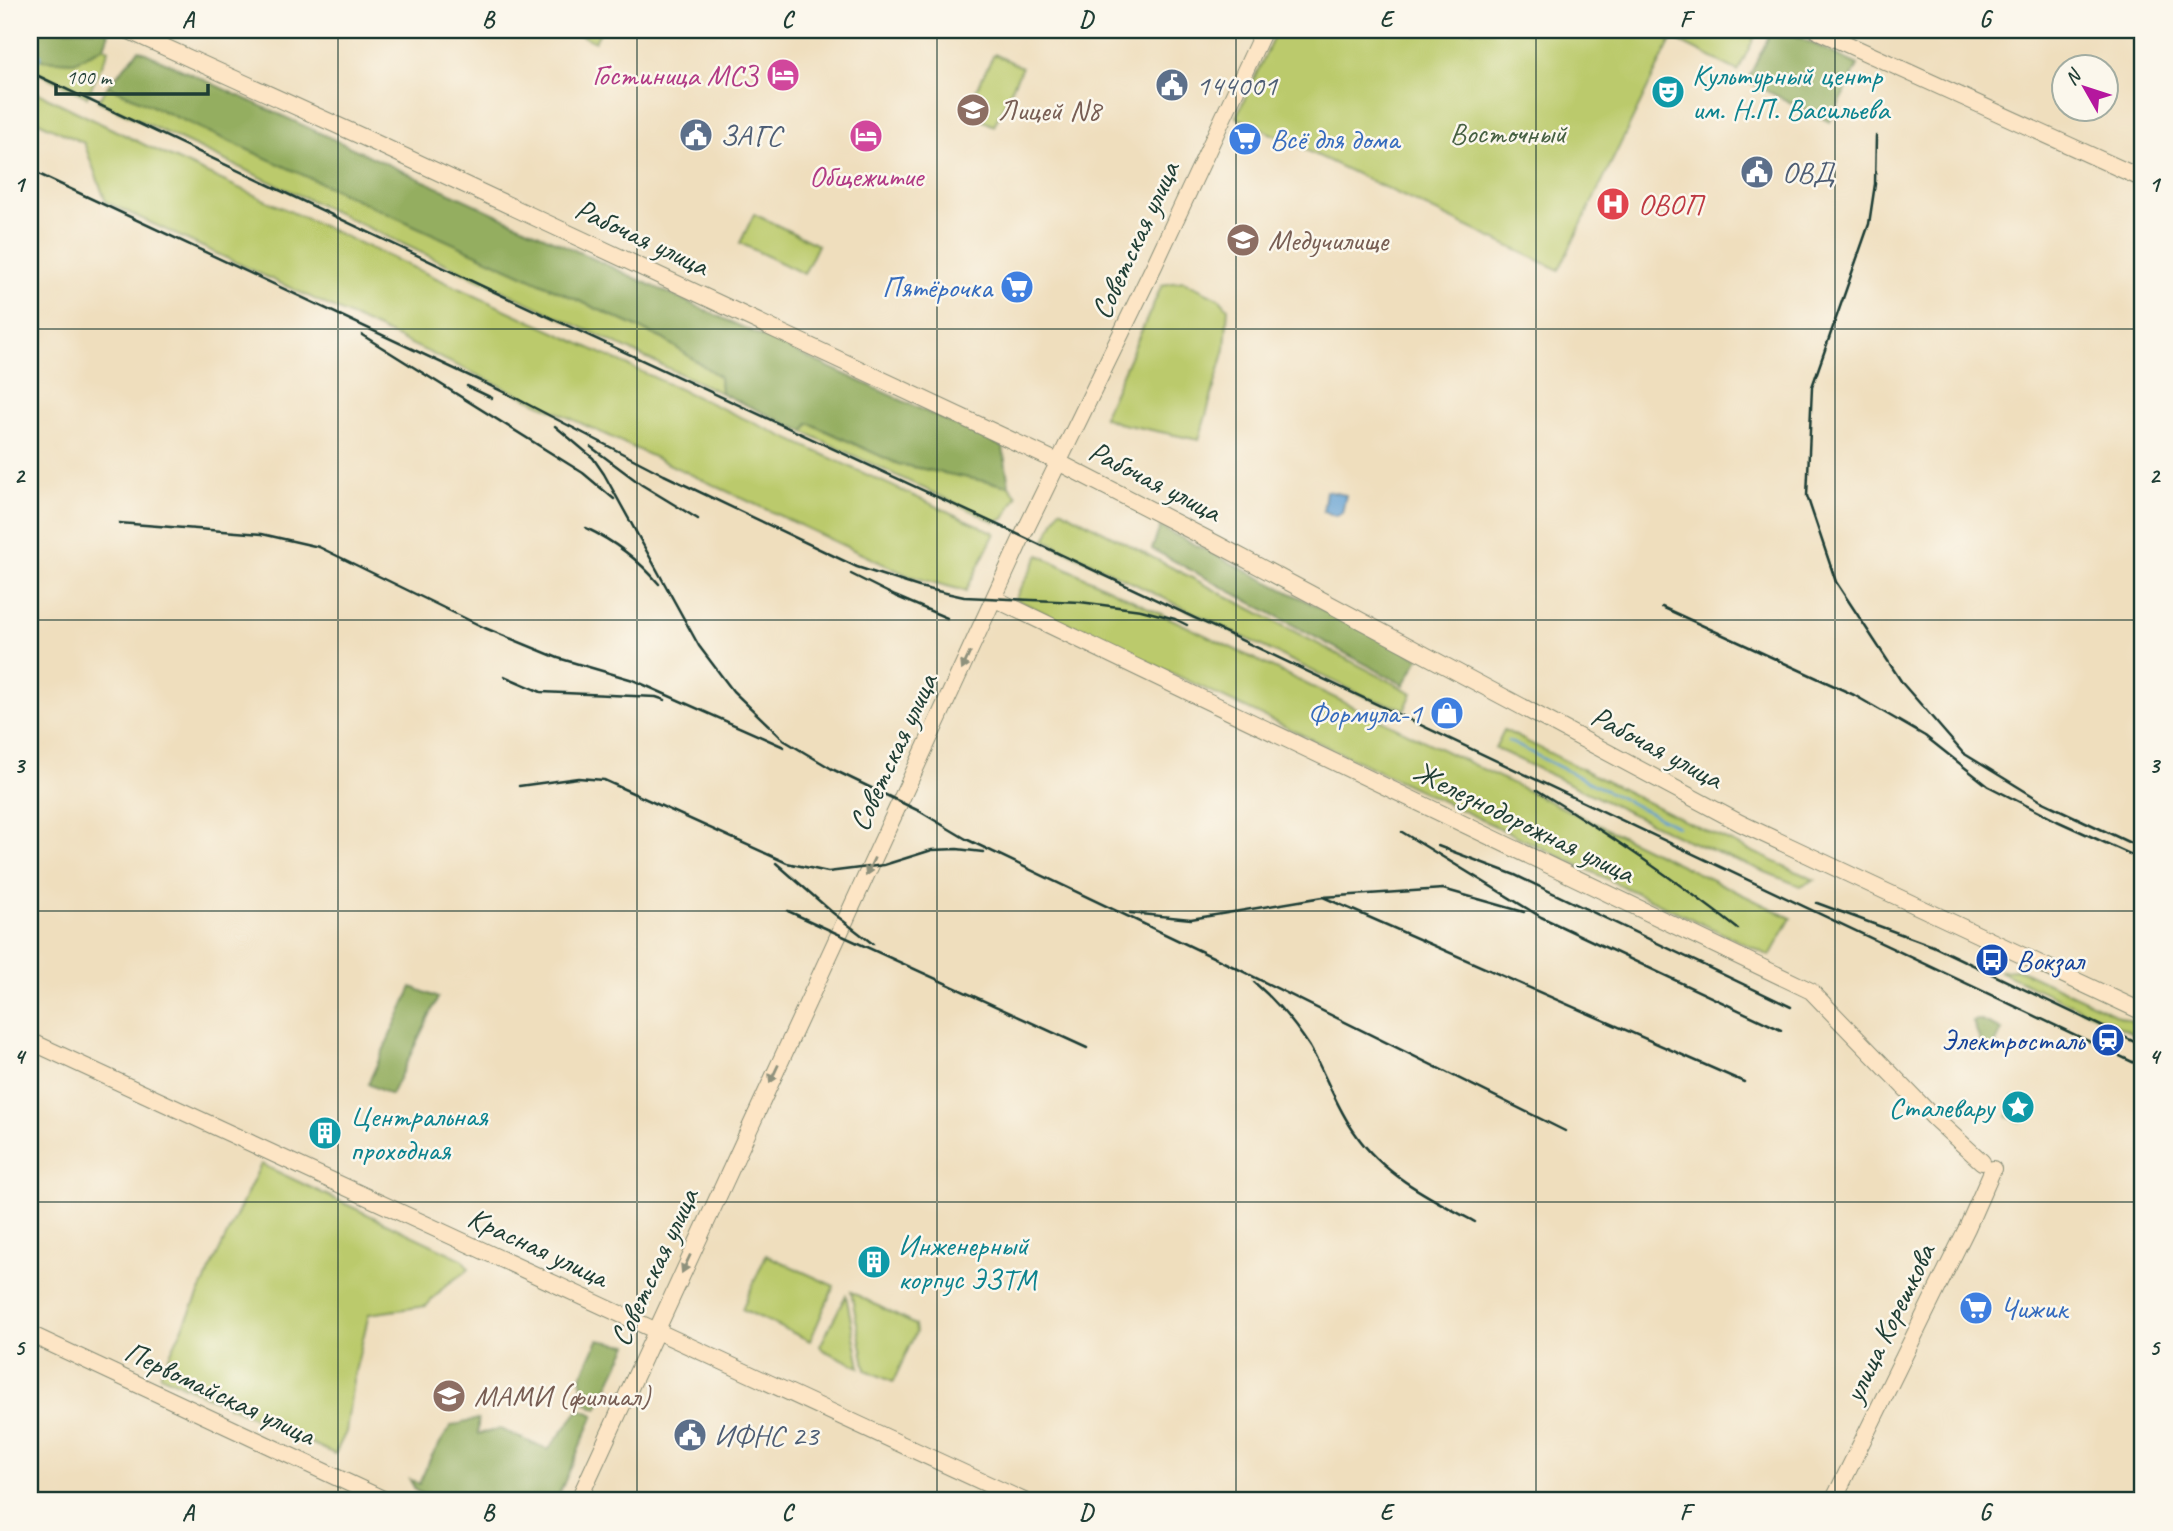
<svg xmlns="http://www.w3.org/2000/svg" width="2173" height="1531" font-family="Caveat,sans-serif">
  <rect width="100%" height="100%" fill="#fbf7ec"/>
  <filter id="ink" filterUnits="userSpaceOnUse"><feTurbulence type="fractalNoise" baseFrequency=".0143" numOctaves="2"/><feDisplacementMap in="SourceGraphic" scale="14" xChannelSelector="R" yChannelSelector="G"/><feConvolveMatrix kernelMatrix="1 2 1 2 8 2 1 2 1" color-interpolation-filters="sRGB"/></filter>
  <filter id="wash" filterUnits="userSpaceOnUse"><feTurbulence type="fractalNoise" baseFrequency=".00686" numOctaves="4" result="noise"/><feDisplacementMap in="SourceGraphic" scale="28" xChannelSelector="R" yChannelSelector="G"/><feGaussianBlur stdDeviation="1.57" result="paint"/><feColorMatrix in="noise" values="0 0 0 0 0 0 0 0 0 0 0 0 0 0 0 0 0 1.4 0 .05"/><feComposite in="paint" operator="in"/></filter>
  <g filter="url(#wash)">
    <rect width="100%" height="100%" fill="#efdebd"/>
    <path fill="#bbca6c" stroke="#6d8450" stroke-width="2" d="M570 30H601L595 42Z
      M1277 30H1676L1559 270 1236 117Z
      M1686 30H1758L1738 71 1680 42Z
      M104 47 109 50 87 97 30 69V48L42 60 74 62Z
      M994 54 1022 67 994 126 965 112Z
      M108 86 663 339 720 377 721 393 98 101Z
      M30 89 149 147 995 533 966 591 909 576 106 202 84 143 30 118Z
      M754 214 818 245 804 274 740 243Z
      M1183 281 1220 299 1228 308 1225 349 1199 440 1118 423 1103 417 1162 285Z
      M809 423 898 464 1009 486 1017 496 1004 519 995 522 804 432Z
      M1060 509 1412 693 1405 709 1368 698 1045 540Z
      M1039 555 1791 918 1770 956 1015 599Z
      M1504 730 1687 822 1815 880 1800 886 1684 839 1495 748Z
      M2020 970 2143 1027V1038L1999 971Z
      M2014 1096 2032 1104 2021 1122 2007 1117Z
      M261 1164 462 1259 469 1269 445 1286 426 1306 369 1314 353 1380 346 1432 335 1454 160 1375Z
      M766 1255 834 1286 810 1341 742 1309Z
      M851 1292 915 1325 916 1332 893 1382 866 1370Z
      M846 1295 860 1367 823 1350 820 1346Z"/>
    <path fill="#94ae60" stroke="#5a764a" stroke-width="2" d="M30 30H102L109 33 104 47 74 62 42 60 30 48Z
      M1772 30H1784L1858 65 1830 122 1747 81Z
      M139 50 1003 447 1009 486 898 464 809 423 804 432 721 393 720 377 663 339 108 86Z
      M1160 527 1419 658 1404 685 1152 549Z
      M412 987 438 998 391 1095 368 1084Z
      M1979 1020 2002 1030 1991 1053 1983 1049 1973 1021Z
      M598 1340 628 1345 597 1409 583 1402 581 1377Z
      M580 1409 594 1415 556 1501H438L416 1491 410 1480 419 1484 431 1457 451 1426 478 1419V1434L500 1429 548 1450Z"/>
    <path fill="#619fd2" stroke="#406e83" stroke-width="2" d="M1326 491 1346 495 1342 513 1335 516 1323 511Z"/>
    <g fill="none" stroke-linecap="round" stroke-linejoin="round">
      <path stroke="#619fd2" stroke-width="2.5" d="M30 50 41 55 33 70
        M1508 741 1678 827"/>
    </g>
  </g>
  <g filter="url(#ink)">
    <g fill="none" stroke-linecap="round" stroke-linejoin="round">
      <defs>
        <path id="secondary" d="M127 30 363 137 1058 462 1217 544 1740 823 2143 1012
          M1816 30 2143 179
          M995 599 1811 991 1934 1118 1982 1162
          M30 1041 1024 1501
          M30 1334 387 1501
          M578 1501 1022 537 1154 266 1264 30
          M1833 1501 1967 1228 1993 1169"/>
      </defs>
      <use href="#secondary" stroke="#878e78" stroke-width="18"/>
      <use href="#secondary" stroke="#fde5c5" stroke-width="16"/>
      <path stroke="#1f3d34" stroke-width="2.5" d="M30 72 499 294 1013 532 2143 1067
        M1876 136 1875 184 1869 224 1812 387 1807 496 1836 582 1903 684 1963 753 2041 801 2143 849
        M30 170 506 393 664 475 857 567 919 587 964 597 1080 602 1141 610 1175 619 1187 625
        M362 335 583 473 614 499
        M467 386 492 398
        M555 426 593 458 604 474 699 646 733 691 785 741 832 769 919 811 966 839 1238 969 1565 1131
        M591 447 642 485 698 519
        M119 523 262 534 319 547 485 628 558 658 633 680 784 747
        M586 528C616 542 638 559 659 584
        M851 574 895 596 947 618
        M1662 607 1854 695 1925 736 1988 786 2057 821 2143 860
        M504 676 541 692 656 697 665 700
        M519 786 578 778 604 780 787 863 828 872 884 865 932 850 957 849 983 852
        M1537 790C1607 833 1673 878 1738 929
        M1402 832 1541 917 1781 1030
        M1438 846 1515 875 1791 1007
        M776 863 833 913 873 944
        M1323 897 1744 1082
        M1817 903 1933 946 2143 1046
        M788 911 1087 1048
        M1130 913 1191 919 1323 897 1443 889 1524 912
        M1254 982C1275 1000 1295 1024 1310 1047 1326 1075 1336 1107 1355 1133 1383 1175 1432 1199 1475 1222"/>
    </g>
    <defs><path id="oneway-solid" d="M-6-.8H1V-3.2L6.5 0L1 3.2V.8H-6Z" transform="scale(1.75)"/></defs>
    <g fill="#8e917c">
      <use href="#oneway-solid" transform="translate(966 661) rotate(115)"/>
      <use href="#oneway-solid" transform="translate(870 867) rotate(115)"/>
      <use href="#oneway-solid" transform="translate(774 1074) rotate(115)"/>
      <use href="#oneway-solid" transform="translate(686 1264) rotate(115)"/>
    </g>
  </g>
  <path fill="none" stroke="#1f3d34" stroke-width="2" stroke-opacity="0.55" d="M338 30V1501M637 30V1501M937 30V1501M1236 30V1501M1536 30V1501M1835 30V1501M30 329H2143M30 620H2143M30 911H2143M30 1202H2143"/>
  <defs>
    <symbol id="hotel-disc" viewBox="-11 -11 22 22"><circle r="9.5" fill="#d1479c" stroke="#fbf7ec"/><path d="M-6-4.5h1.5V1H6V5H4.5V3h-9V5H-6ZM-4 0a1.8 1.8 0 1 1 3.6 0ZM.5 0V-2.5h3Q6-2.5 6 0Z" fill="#fff"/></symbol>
    <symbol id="civic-disc" viewBox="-11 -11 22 22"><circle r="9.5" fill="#5c6f8a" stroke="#fbf7ec"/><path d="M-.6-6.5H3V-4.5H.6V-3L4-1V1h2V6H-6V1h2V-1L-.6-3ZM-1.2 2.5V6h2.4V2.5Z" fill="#fff"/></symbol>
    <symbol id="theatre-disc" viewBox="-11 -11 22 22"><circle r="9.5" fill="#0f9aa8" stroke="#fbf7ec"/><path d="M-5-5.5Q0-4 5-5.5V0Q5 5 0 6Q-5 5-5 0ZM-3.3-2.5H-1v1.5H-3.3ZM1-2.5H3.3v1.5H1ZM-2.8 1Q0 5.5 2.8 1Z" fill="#fff"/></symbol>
    <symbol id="school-disc" viewBox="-11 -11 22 22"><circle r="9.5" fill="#8d6e63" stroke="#fbf7ec"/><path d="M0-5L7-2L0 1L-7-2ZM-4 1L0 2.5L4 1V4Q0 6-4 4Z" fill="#fff"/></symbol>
    <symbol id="supermarket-disc" viewBox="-11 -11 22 22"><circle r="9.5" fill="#3f7fe0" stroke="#fbf7ec"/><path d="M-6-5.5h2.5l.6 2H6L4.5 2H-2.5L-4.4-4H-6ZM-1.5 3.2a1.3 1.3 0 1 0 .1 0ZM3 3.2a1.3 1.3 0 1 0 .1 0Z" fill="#fff"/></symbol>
    <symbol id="hospital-disc" viewBox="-11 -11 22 22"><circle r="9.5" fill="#e0444e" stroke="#fbf7ec"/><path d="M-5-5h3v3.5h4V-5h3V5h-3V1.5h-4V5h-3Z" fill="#fff"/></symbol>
    <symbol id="university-disc" viewBox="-11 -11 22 22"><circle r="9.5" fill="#8d6e63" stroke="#fbf7ec"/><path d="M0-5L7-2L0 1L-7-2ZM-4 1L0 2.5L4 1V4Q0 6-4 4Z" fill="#fff"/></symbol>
    <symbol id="shop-disc" viewBox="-11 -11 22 22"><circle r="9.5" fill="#3f7fe0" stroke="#fbf7ec"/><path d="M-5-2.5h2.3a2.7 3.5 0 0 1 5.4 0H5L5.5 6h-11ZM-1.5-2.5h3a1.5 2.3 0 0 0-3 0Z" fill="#fff"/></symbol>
    <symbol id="bus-disc" viewBox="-11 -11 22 22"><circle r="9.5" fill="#1a4fb4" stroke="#fbf7ec"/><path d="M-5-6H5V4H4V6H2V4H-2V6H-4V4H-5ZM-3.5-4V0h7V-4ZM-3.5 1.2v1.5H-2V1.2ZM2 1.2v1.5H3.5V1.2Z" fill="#fff"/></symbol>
    <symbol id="station-disc" viewBox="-11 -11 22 22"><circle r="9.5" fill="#1a4fb4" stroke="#fbf7ec"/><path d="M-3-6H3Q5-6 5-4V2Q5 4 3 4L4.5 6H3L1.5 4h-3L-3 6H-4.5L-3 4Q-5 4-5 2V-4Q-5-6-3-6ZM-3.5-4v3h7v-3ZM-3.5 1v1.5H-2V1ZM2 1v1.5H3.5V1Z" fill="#fff"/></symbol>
    <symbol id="sight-disc" viewBox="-11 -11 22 22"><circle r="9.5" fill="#0f9aa8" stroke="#fbf7ec"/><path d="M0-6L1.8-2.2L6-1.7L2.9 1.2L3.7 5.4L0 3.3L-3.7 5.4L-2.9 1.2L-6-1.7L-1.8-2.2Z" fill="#fff"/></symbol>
    <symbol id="building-disc" viewBox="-11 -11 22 22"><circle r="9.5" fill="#0f9aa8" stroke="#fbf7ec"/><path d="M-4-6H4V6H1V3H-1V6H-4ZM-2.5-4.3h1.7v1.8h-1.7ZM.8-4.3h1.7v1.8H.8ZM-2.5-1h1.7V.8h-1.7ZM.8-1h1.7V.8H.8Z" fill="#fff"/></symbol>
  </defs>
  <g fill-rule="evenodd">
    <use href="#hotel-disc" x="764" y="56" width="38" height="38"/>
    <use href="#civic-disc" x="1153" y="66" width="38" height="38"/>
    <use href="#theatre-disc" x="1649" y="73" width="38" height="38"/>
    <use href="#school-disc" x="954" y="91" width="38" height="38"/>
    <use href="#civic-disc" x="677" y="116" width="38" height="38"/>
    <use href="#hotel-disc" x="847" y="117" width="38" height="38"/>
    <use href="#supermarket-disc" x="1226" y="120" width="38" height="38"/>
    <use href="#civic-disc" x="1738" y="153" width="38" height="38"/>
    <use href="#hospital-disc" x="1594" y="185" width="38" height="38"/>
    <use href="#university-disc" x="1224" y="221" width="38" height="38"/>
    <use href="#supermarket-disc" x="998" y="268" width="38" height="38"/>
    <use href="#shop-disc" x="1428" y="694" width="38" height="38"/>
    <use href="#bus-disc" x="1973" y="941" width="38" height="38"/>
    <use href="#station-disc" x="2089" y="1021" width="38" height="38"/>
    <use href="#sight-disc" x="1999" y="1088" width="38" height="38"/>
    <use href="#building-disc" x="306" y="1114" width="38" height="38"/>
    <use href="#building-disc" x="855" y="1243" width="38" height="38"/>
    <use href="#supermarket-disc" x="1957" y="1289" width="38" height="38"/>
    <use href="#university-disc" x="430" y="1377" width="38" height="38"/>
    <use href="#civic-disc" x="671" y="1416" width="38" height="38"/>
  </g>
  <g text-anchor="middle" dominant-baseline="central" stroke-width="5" stroke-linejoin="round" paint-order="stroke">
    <g font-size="30" fill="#b23c85" stroke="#fbf7ec" text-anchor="end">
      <text x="758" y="75">Гостиница МСЗ</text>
      <text x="866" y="176" text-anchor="middle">Общежитие</text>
    </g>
    <g font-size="30" fill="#0d838f" stroke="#fbf7ec" text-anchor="start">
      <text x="1692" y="75">Культурный центр<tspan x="1692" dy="34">им. Н.П. Васильева</tspan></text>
      <text x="1994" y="1107" text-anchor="end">Сталевару</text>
      <text x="350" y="1116">Центральная<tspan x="350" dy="34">проходная</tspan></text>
      <text x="898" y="1245">Инженерный<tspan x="898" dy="34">корпус ЭЗТМ</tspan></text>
    </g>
    <g font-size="30" fill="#4e5e75" stroke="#fbf7ec" text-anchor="start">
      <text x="1196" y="85">144001</text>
      <text x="720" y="135">ЗАГС</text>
      <text x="1782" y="172">ОВД</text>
      <text x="714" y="1435">ИФНС 23</text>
    </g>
    <g font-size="30" fill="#785e54" stroke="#fbf7ec" text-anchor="start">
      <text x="998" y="110">Лицей N8</text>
      <text x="1268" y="240">Медучилище</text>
      <text x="474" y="1396">МАМИ (филиал)</text>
    </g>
    <g font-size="30" fill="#466042" stroke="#fbf7ec">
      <text x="1508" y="133">Восточный</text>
    </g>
    <g font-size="30" fill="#366cbe" stroke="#fbf7ec" text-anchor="start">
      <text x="1270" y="139">Всё для дома</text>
      <text x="992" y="287" text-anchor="end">Пятёрочка</text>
      <text x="1422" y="713" text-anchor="end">Формула-1</text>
      <text x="2000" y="1308">Чижик</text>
    </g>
    <g font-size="30" fill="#be3a42" stroke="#fbf7ec" text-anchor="start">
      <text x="1638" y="204">ОВОП</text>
    </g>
    <g font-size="30" fill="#1f3d34" stroke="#fbf7ec">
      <text transform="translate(642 237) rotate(25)">Рабочая улица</text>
      <text transform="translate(1135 240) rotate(-65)">Советская улица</text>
      <text transform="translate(1155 481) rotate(27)">Рабочая улица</text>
      <text transform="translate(1657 747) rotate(28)">Рабочая улица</text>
      <text transform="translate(893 752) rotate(-65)">Советская улица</text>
      <text transform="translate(1524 822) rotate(26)">Железнодорожная улица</text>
      <text transform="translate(538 1247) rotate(25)">Красная улица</text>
      <text transform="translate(654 1267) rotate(-65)">Советская улица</text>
      <text transform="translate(1889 1323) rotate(-64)">улица Корешкова</text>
      <text transform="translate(220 1393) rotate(25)">Первомайская улица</text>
    </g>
    <g font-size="30" fill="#164399" stroke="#fbf7ec" text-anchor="start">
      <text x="2016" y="960">Вокзал</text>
      <text x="2084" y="1040" text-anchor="end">Электросталь</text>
    </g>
  </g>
  <rect width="2173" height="1531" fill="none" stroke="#fbf7ec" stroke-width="77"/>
  <g transform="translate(2085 88) rotate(309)"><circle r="33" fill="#fbf7ec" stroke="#a3ada2" stroke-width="2"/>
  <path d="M0-5L12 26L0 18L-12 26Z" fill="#b5179e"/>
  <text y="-10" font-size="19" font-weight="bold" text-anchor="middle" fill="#1f3d34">N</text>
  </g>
  <path d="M56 84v10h152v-10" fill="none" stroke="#1f3d34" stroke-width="3.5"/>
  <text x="66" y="84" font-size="21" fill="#1f3d34" stroke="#fbf7ec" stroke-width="5" paint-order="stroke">100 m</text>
  <rect x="38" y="38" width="2096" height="1454" fill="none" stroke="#1f3d34" stroke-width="2.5"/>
  <g font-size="23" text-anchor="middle" font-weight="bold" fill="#1f3d34">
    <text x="188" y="27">A</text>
    <text x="488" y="27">B</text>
    <text x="787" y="27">C</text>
    <text x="1086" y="27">D</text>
    <text x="1386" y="27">E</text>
    <text x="1685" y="27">F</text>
    <text x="1985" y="27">G</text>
    <text x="19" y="192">1</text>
    <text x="2154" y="192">1</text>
    <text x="19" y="483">2</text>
    <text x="2154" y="483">2</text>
    <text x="19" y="773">3</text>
    <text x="2154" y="773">3</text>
    <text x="19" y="1064">4</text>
    <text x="2154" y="1064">4</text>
    <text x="19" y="1355">5</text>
    <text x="2154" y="1355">5</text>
    <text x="188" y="1520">A</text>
    <text x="488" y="1520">B</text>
    <text x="787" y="1520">C</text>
    <text x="1086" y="1520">D</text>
    <text x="1386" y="1520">E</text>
    <text x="1685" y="1520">F</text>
    <text x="1985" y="1520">G</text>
  </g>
</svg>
